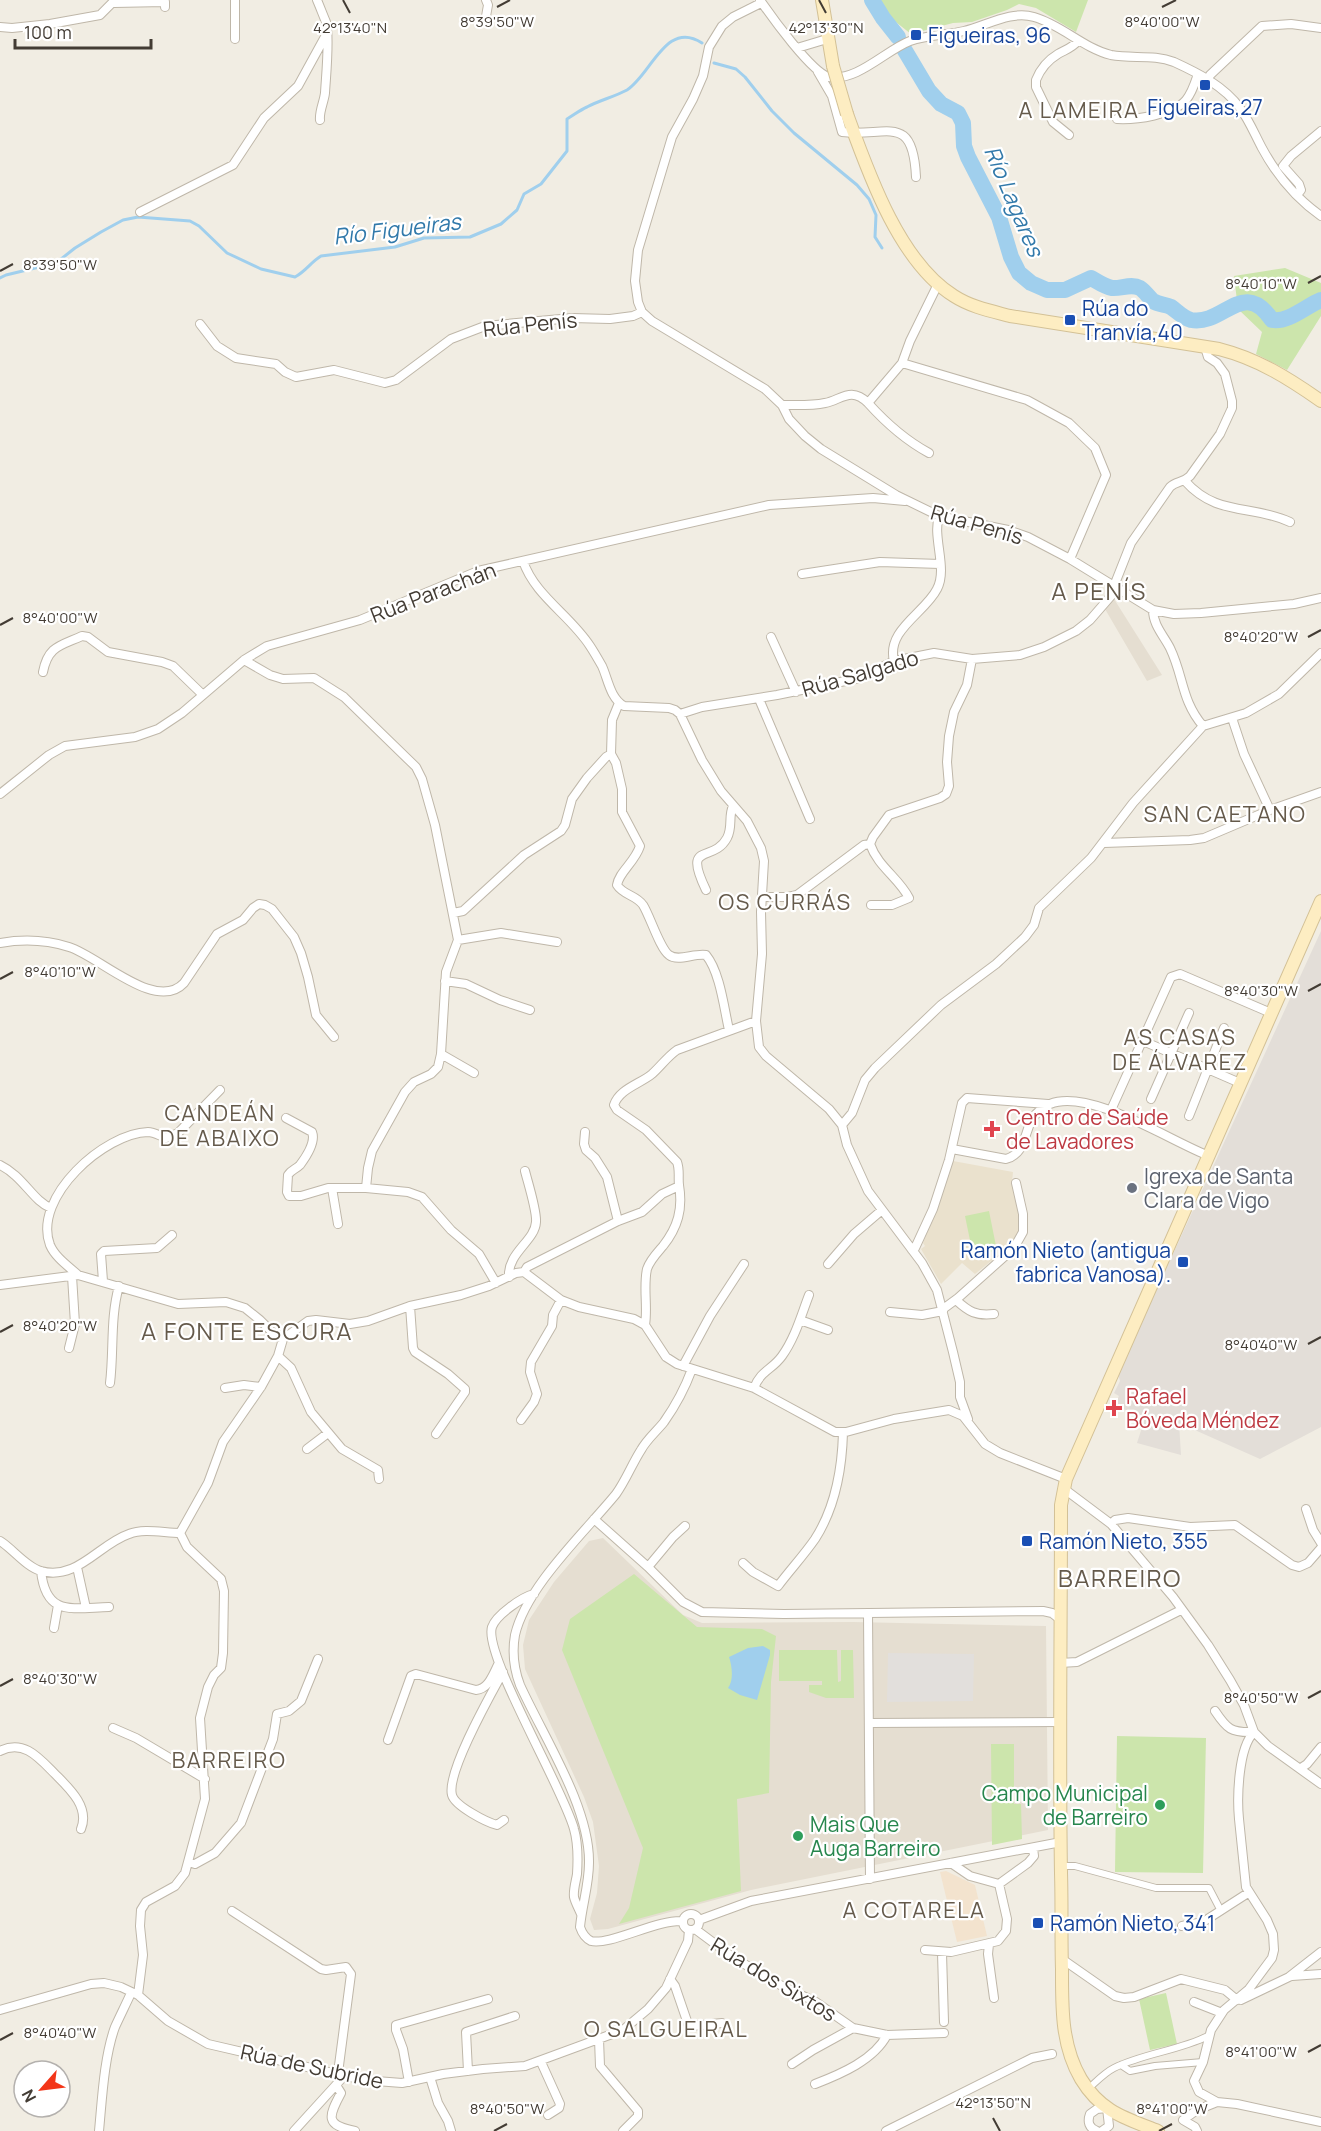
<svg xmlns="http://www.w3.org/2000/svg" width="1321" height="2131" font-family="Manrope,sans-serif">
  <rect width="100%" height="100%" fill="#f1ede3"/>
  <path fill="#e5ded1" d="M1114 599 1162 675 1147 681 1105 609Z
    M603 1538 683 1615 702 1623 853 1622 1046 1626 1048 1830 751 1890 608 1929 594 1930 590 1919 597 1893 599 1866 593 1822 584 1797 525 1669 523 1645 529 1620 554 1582 589 1541Z"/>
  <path fill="#f3e3ce" d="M946 1871 975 1885 987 1936 957 1942 940 1872Z"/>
  <path fill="#e3ded8" d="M1321 931V1427L1260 1459 1179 1423 1181 1455 1137 1443 1144 1421 1115 1404 1119 1396 1114 1393 1120 1381 1118 1374Z"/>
  <path fill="#eae1cd" d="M953 1161 1013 1172 1012 1182 1022 1221 1021 1231 1010 1246 975 1274 962 1263 941 1284 921 1249 925 1246 923 1243Z"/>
  <path fill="#cce5ac" d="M877 0H1088L1076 32 1036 8 1019 4 1007 10 972 22 953 23 911 34 892 19Z
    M1285 268 1321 283V316L1287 370 1256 354 1262 332 1238 309 1234 276Z
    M989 1211 997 1251 973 1255 965 1216Z
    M634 1574 697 1627 762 1629 776 1636 771 1682 769 1793 737 1799 741 1891 619 1924 629 1908 643 1848 562 1650 570 1619Z
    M779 1650H837L838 1682 841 1681V1650H853L854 1698H826L809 1692V1685H822V1681H779Z
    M1117 1736 1206 1738 1203 1873 1115 1872Z
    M991 1744H1014V1804H1021L1022 1839 992 1845Z
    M1166 1993 1177 2044 1150 2050 1139 1999Z"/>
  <path fill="#e2dfdc" d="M888 1653 974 1654 973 1701 887 1702Z"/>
  <path fill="#a0cfed" d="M763 1646 770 1650V1655L757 1700 740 1695 728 1688C734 1680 732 1666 729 1657L748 1648Z"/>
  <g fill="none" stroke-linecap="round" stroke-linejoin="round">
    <path stroke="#a0cfed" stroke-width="3" d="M714 63 736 69 745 77 772 111 794 133 857 185 869 199 876 215 875 237 882 248
      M0 278 6 275 56 263 75 248 101 232 123 220 138 217 190 221 199 226 227 253 261 269 295 277C306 271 311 262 321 256L395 247 424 238 470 237 501 224 517 210 524 194 541 184 567 151V119C574 115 580 110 587 107 600 100 614 97 627 90 651 75 666 19 702 43"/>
    <path stroke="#a0cfed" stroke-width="16" d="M872 0 883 18 898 37
      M904 49 929 91 941 104 958 113 963 123 964 146 968 157 999 217 1011 257 1019 273 1031 283 1047 290H1065L1091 278C1098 282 1105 287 1112 288 1121 289 1131 283 1140 288 1145 291 1149 298 1153 301 1159 305 1165 304 1171 307 1177 311 1183 318 1191 320 1224 326 1243 277 1272 320 1288 323 1306 306 1321 300"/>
    <defs>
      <path id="pedestrian" d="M1061 1866H1075L1156 1888H1209L1221 1911
        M1121 2065 1130 2071 1155 2066 1203 2062
        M1088 2089C1096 2082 1104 2073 1114 2068 1144 2053 1178 2051 1208 2036"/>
      <path id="minor" d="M235 0V39
        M317 0C320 7 323 15 326 22 330 37 326 75 325 93 324 102 319 111 320 120
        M760 0C771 16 812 73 829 77 857 82 886 50 910 41 927 35 947 35 964 31 986 26 1011 10 1034 17 1062 25 1083 48 1111 55 1132 59 1154 54 1174 62 1198 73 1224 86 1240 108 1249 120 1255 135 1262 148 1276 174 1297 199 1321 216
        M114 3 165 2V7
        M761 3 733 17 722 26 709 47 703 76 693 99 672 137 638 250 635 281 638 302 642 312 652 321 765 389 782 405 789 419 805 436 821 449 896 495 939 516 1008 530 1028 537 1070 559 1153 610 1174 614 1201 613 1294 604 1321 598
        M485 22 488 5 486 0
        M0 27 12 28 50 24 100 15 115 0
        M797 48 827 39
        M818 72 832 96 842 132C887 137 913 112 916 177
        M1208 80 1210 75 1262 26 1291 24 1321 28
        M1117 119C1136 120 1173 115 1186 100 1192 93 1195 83 1198 74
        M1069 135 1053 122 1036 87V80C1040 70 1048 60 1058 54 1065 50 1072 48 1078 41
        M1297 195 1301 190 1299 184 1283 166 1291 156 1321 131
        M140 212 233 165 264 118 298 86 326 35
        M200 324 217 346 236 358 276 364 285 372 296 377 334 370 385 383 396 380 451 339 485 326 572 318 610 319 633 316 642 312
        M902 363 1027 400 1069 423 1095 448 1106 475 1070 559
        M868 403C886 423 905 440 929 453
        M782 405C795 405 811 406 825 403 841 400 851 386 868 403L902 363 910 341 938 284
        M1185 481C1217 517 1251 504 1290 522
        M523 561C535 596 570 615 590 646 594 652 598 659 602 666 608 679 610 698 624 706L669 708 675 710 680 714 702 760 721 791 747 821 761 848 764 861 761 912 762 954 756 1021 759 1047 766 1056 829 1109 842 1125 847 1145 868 1191 922 1263 937 1290 953 1352 960 1382V1397L968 1419
        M802 574 880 562 940 564
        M1114 586 1131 543 1170 487C1176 481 1183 483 1190 476L1220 434 1232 408V401L1225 374 1217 363 1208 357 1205 347
        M1153 610C1153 625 1164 636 1170 648 1184 677 1181 700 1203 726
        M771 637 796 692
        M244 660 270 675 283 679 314 678 344 697 416 767 422 779 435 825 458 940 446 972 441 1054 438 1067 431 1074 414 1082 405 1092 372 1151 368 1168 366 1188 408 1192 422 1197 451 1230 479 1254 496 1283
        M894 661C886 630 925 613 937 589 948 569 932 537 939 516
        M43 672C48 646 60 646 82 636L88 637 108 652 162 662 173 666 203 695
        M759 699 810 819
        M680 714 702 707 777 695 860 678 894 661 934 653 972 659 1020 655 1044 647 1076 631 1090 620 1117 589
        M1232 718 1244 754 1270 810
        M611 754 616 763 622 789V812L640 846C635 862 619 872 617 885 623 895 636 895 643 905 650 916 660 949 669 955 678 962 694 953 706 955 720 972 724 1008 729 1030
        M0 794 49 755 65 746 135 737 158 729 182 713 244 660 267 646 360 620 478 571 769 505 873 498 905 501
        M1104 843 1190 840 1204 838 1270 810 1321 792
        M870 844C878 867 899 878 909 898L892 905H871
        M706 890C682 840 713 864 727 838 733 827 728 816 733 806
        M762 897H788L797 895 864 845 870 844 873 837 889 815 940 798 946 794 949 786 947 762 949 736 954 712 967 685 972 659
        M453 913 463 911 524 855 561 831 565 825 572 799 587 778 606 757 611 754 612 720 619 703
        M458 940 501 933 557 942
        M0 943C23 939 47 940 69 947 99 956 156 1013 184 983L217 934 243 920 253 908 259 904 265 905 272 909 294 937 301 953 308 977 316 1015 334 1037
        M445 981 466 984 500 1000 530 1010
        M1143 1041 1240 1083
        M441 1054 474 1073
        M1151 1099 1189 1013
        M1111 1110 1171 977 1180 974 1271 1013
        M1189 1116 1224 1028
        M286 1118 312 1132C316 1142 306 1157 300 1165 296 1169 291 1170 288 1175L287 1192 289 1196H301L328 1188H366
        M842 1125 852 1113 865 1080 875 1068 941 1005 996 964 1025 937 1034 925 1039 908 1091 858 1133 803 1203 726 1246 713 1279 694 1321 653
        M585 1132 584 1144 586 1150 595 1158 607 1177 618 1221
        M952 1149 1006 1159C1029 1153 1023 1124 1038 1112 1042 1109 1046 1105 1050 1104 1090 1088 1170 1141 1209 1156
        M0 1165C23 1176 33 1201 51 1208
        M332 1188 338 1224
        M912 1250 915 1248 933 1209 949 1160 962 1103 967 1098 1048 1104
        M828 1264 854 1234 882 1210
        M524 1272 527 1267 618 1221 642 1212 662 1194 679 1186
        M78 1275C68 1266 55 1257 50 1245 32 1197 105 1133 148 1132 154 1132 160 1136 166 1138L178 1133 220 1090
        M509 1277C507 1253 535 1241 536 1222 537 1211 528 1183 525 1171
        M103 1281 101 1254 104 1251 157 1248 172 1235
        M0 1285 78 1275 178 1304 226 1302 245 1308 260 1320 276 1336 283 1339 308 1321 316 1320 350 1324 368 1321 410 1306 461 1295 489 1286 516 1273 524 1272 561 1300 579 1307 634 1319 645 1325 666 1357 677 1364 754 1388 835 1432H846L894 1419 949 1410 963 1416 985 1444 1000 1453 1066 1479
        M956 1300C969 1312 976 1316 994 1314
        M410 1306 413 1348 415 1352 448 1374 465 1389V1392L436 1434
        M943 1309 958 1298 1014 1248 1023 1232V1214L1016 1183
        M890 1312 922 1315 943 1311
        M800 1320 828 1330
        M645 1325C648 1307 643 1287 647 1269 650 1260 657 1253 663 1246 678 1227 683 1209 679 1185 678 1177 680 1170 677 1162L646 1130 617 1110 614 1105C619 1089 640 1084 652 1074 661 1066 667 1057 677 1050L756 1021
        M69 1348 75 1324 72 1276
        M278 1356 291 1368 311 1412 342 1449 378 1470 379 1479
        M683 1366 710 1316 744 1264
        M110 1383C114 1351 110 1318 119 1286
        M225 1388 244 1385 261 1387
        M754 1388C761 1370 772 1370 782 1356 795 1338 801 1316 809 1295
        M521 1420 534 1402 537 1394 530 1372 531 1362 552 1326 553 1315 561 1300
        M307 1449 328 1433
        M1063 1488 1111 1524 1173 1597 1208 1645 1230 1680 1244 1705 1254 1732 1268 1746 1321 1784
        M1306 1509 1313 1530 1321 1543
        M594 1519 648 1567 683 1602 702 1612 784 1614 1043 1611 1052 1613 1061 1620
        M1111 1524 1115 1520 1128 1518 1190 1527 1235 1525 1292 1565 1299 1567 1308 1563 1321 1548
        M180 1533 208 1483 223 1442 261 1387 278 1356 283 1339
        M0 1541C13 1549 26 1567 41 1571 77 1581 99 1544 129 1534 144 1528 164 1533 180 1533
        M743 1563 753 1572 778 1586C790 1570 804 1555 815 1539 835 1508 842 1468 843 1433
        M77 1567 86 1608
        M648 1567 673 1537 685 1526
        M41 1571C46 1617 72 1608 109 1607
        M534 1594C522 1597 496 1615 492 1627 483 1654 564 1790 574 1829 578 1843 578 1859 577 1874 576 1881 573 1890 574 1897 575 1902 579 1909 581 1914
        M868 1613 870 1879
        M54 1628 58 1605
        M1060 1663 1077 1662 1181 1610
        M503 1672C491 1694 446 1773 452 1795 455 1806 486 1822 497 1825L504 1820
        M1215 1711C1227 1729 1231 1733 1254 1732
        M870 1723 1060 1722
        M113 1728 136 1738 205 1779
        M1254 1732C1238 1748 1237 1798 1239 1819L1246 1887 1267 1920 1273 1934 1274 1950 1272 1958 1249 1989 1224 2010 1211 2030 1203 2062 1194 2081 1199 2092 1217 2102 1237 2104 1321 2122
        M388 1740 411 1676 416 1674 476 1690C489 1689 493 1674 499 1663
        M0 1751C24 1739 39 1758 55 1774 69 1788 90 1807 81 1829
        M1301 1768 1307 1764 1321 1747
        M189 1862 195 1864 215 1853 241 1823 273 1739 277 1714 289 1711 301 1701 318 1659
        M951 1863 970 1876 999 1884 1028 1863 1034 1856 1033 1848
        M232 1911 321 1969 326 1970 346 1967 351 1974 338 2073
        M683 1922a8 8 0 1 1 16 0a8 8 0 1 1-16 0Z
        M699 1920 751 1901 1061 1842
        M683 1921C658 1919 609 1946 591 1941 585 1938 582 1933 580 1927 582 1905 589 1885 589 1863 590 1807 543 1736 520 1685 514 1669 512 1652 515 1635 526 1587 585 1532 616 1494 626 1480 632 1464 641 1450 647 1439 657 1431 664 1422 676 1405 685 1388 692 1369
        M1182 1926 1203 1922 1248 1893
        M695 1929 734 1958 782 1986 816 2002 853 2028 887 2035 944 2033
        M989 1944 988 1954 994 1998
        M925 1950 951 1952 998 1941 1006 1931 1007 1919 999 1884
        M942 1953 944 2022
        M1062 1959 1115 1996 1124 1998 1134 1997 1181 1979 1225 1990 1237 2000
        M1292 1976 1321 1974
        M670 1979 675 1986 688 2024 691 2026 722 2023
        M138 1995 143 1955 140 1926 141 1910 146 1902 175 1886 185 1873 205 1799 200 1718 208 1687 214 1675 221 1668 223 1653 224 1591 221 1579 187 1547 180 1533
        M1241 2000 1289 1977 1321 1952
        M1194 2002 1222 2013
        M0 2010 91 1984 104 1983 121 1987 138 1995 168 2021 208 2044 363 2080 402 2083 443 2074 483 2069 525 2066 623 2030 648 2009 666 1988 688 1941 689 1930
        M599 2039 600 2066 638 2111V2116L623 2131
        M541 2062 560 2104 559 2108 548 2115
        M792 2064 813 2050 853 2028
        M468 2071 466 2032 515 2016
        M430 2077 438 2103 448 2121 451 2131
        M409 2082 403 2049 396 2030V2025L488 1999
        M815 2084C841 2074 874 2060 887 2035
        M336 2085 341 2093C328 2117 325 2125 355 2131
        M99 2131C102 2100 104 2057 115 2027 120 2016 126 2004 131 1993
        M294 2131 345 2075
        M886 2131 1032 2058 1052 2054
        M1097 2131C1089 2128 1087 2122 1090 2114L1097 2109 1107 2108 1109 2126 1102 2131
        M1197 2131 1195 2127 1183 2120 1197 2110 1217 2102"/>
      <path id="secondary" d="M822 0 833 66
        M847 114C868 172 899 262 954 296 971 307 991 311 1010 316L1219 349C1258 359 1288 378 1321 401
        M1158 2131C1125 2118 1101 2112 1081 2079 1061 2045 1062 2007 1062 1969 1061 1937 1062 1905 1061 1873 1059 1750 1061 1628 1061 1505L1066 1479 1321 901"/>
    </defs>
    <use href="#pedestrian" stroke="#bfb7a9" stroke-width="8"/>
    <use href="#minor" stroke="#bfb7a9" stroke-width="10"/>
    <use href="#secondary" stroke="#d3c196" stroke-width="14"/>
    <use href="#pedestrian" stroke="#fff" stroke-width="6"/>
    <use href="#minor" stroke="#fff" stroke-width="8"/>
    <use href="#secondary" stroke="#fdedc2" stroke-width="12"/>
    <defs>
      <path id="secondary-bridge" d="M833 66 847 114"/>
    </defs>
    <use href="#secondary-bridge" stroke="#d3c196" stroke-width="14" stroke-linecap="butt"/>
    <use href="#secondary-bridge" stroke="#fdedc2" stroke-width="12"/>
  </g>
  <path fill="none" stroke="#433c34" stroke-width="2" d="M343 0 350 13M819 0 826 13M497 7 510 0M1162 7 1176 0M0 271 13 264M1308 283 1321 276M0 625 13 618M1308 637 1321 630M0 979 13 972M1308 991 1321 984M0 1332 13 1325M1308 1344 1321 1337M0 1686 13 1679M1308 1698 1321 1691M0 2040 13 2033M1308 2052 1321 2045M993 2118 1000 2131M494 2131 507 2124M1159 2131 1172 2124"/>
  <g fill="#1a4fb4" stroke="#fff" stroke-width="2">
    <rect x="910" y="29" width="12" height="12" rx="3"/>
    <rect x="1199" y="79" width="12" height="12" rx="3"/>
    <rect x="1064" y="314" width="12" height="12" rx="3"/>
    <rect x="1177" y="1256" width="12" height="12" rx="3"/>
    <rect x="1021" y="1535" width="12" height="12" rx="3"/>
    <rect x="1032" y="1917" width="12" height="12" rx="3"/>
  </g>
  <g fill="#e0444e" stroke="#fff" stroke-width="2">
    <path d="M989 1120h6v6h6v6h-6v6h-6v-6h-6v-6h6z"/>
    <path d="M1111 1399h6v6h6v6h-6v6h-6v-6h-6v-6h6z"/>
  </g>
  <circle fill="#6b7280" stroke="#fff" stroke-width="2" cx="1132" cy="1188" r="6"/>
  <g fill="#2e9e5b" stroke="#fff" stroke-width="2">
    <circle cx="1160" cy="1805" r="6"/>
    <circle cx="798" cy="1836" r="6"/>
  </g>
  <g text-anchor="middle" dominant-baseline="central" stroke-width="4.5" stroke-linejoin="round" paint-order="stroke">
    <g font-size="21" fill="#164399" stroke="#fff" text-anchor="start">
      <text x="928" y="35">Figueiras, 96</text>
      <text x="1205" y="107" text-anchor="middle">Figueiras,27</text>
      <text x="1082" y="308">Rúa do<tspan x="1082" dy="24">Tranvía,40</tspan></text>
      <text x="1171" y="1250" text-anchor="end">Ramón Nieto (antigua<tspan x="1171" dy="24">fabrica Vanosa).</tspan></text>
      <text x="1039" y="1541">Ramón Nieto, 355</text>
      <text x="1050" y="1923">Ramón Nieto, 341</text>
    </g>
    <g font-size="21" fill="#433c34" stroke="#fff">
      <text transform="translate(530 324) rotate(-6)">Rúa Penís</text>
      <text transform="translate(977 524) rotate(16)">Rúa Penís</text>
      <text transform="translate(433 592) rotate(-21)">Rúa Parachán</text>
      <text transform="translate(860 673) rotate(-16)">Rúa Salgado</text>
      <text transform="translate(774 1979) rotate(31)">Rúa dos Sixtos</text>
      <text transform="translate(312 2066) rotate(12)">Rúa de Subride</text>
    </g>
    <g font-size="21" fill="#be3a42" stroke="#fff" text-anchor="start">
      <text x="1006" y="1117">Centro de Saúde<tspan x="1006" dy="24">de Lavadores</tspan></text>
      <text x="1126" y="1396">Rafael<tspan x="1126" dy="24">Bóveda Méndez</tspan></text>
    </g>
    <g font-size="21" fill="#5b616d" stroke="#fff" text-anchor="start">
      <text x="1144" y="1176">Igrexa de Santa<tspan x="1144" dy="24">Clara de Vigo</tspan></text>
    </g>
    <g font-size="21" fill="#27864d" stroke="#fff" text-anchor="end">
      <text x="1148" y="1793">Campo Municipal<tspan x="1148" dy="24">de Barreiro</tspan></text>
      <text x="810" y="1824" text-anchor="start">Mais Que<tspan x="810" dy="24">Auga Barreiro</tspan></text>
    </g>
    <g font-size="22" letter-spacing="1.5" fill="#655a4b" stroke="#fff">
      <text x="1079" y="110">A LAMEIRA</text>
      <text x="1225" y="814">SAN CAETANO</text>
      <text x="785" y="902">OS CURRÁS</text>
      <text x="1180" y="1037">AS CASAS<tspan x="1180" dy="25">DE ÁLVAREZ</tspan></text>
      <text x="220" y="1113">CANDEÁN<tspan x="220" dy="25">DE ABAIXO</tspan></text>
      <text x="229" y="1760">BARREIRO</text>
      <text x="914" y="1910">A COTARELA</text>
      <text x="666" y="2029">O SALGUEIRAL</text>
    </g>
    <g font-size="22" font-style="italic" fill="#3179aa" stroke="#fff">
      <text transform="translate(1014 201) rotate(67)">Río Lagares</text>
      <text transform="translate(397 229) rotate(-7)">Río Figueiras</text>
    </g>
    <g font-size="24" letter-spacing="1.5" fill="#655a4b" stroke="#fff">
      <text x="1099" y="590">A PENÍS</text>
      <text x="247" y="1330">A FONTE ESCURA</text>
      <text x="1120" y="1577">BARREIRO</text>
    </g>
  </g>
  <g font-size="15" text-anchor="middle" fill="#433c34" stroke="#fff" stroke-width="4.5" stroke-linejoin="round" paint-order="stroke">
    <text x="1162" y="27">8°40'00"W</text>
    <text x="497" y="27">8°39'50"W</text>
    <text x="350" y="33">42°13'40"N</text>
    <text x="826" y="33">42°13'30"N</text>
    <text x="60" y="270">8°39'50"W</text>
    <text x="1261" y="289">8°40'10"W</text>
    <text x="60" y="623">8°40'00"W</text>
    <text x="1261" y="642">8°40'20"W</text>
    <text x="60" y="977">8°40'10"W</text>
    <text x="1261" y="996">8°40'30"W</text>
    <text x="60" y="1331">8°40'20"W</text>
    <text x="1261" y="1350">8°40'40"W</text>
    <text x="60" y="1684">8°40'30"W</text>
    <text x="1261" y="1703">8°40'50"W</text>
    <text x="60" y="2038">8°40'40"W</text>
    <text x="1261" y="2057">8°41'00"W</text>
    <text x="993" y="2108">42°13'50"N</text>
    <text x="507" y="2114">8°40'50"W</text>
    <text x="1172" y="2114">8°41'00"W</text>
  </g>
  <g transform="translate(42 2089) rotate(242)"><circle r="28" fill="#ffffff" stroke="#b4b1ae" stroke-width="1.5"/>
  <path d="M0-4.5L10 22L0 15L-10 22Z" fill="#f33518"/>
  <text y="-9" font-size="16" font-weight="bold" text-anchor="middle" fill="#433c34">N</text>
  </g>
  <path d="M15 39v9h136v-9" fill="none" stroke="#433c34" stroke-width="3"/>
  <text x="24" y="39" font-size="18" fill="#433c34" stroke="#ffffff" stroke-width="4.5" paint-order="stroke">100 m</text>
</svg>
